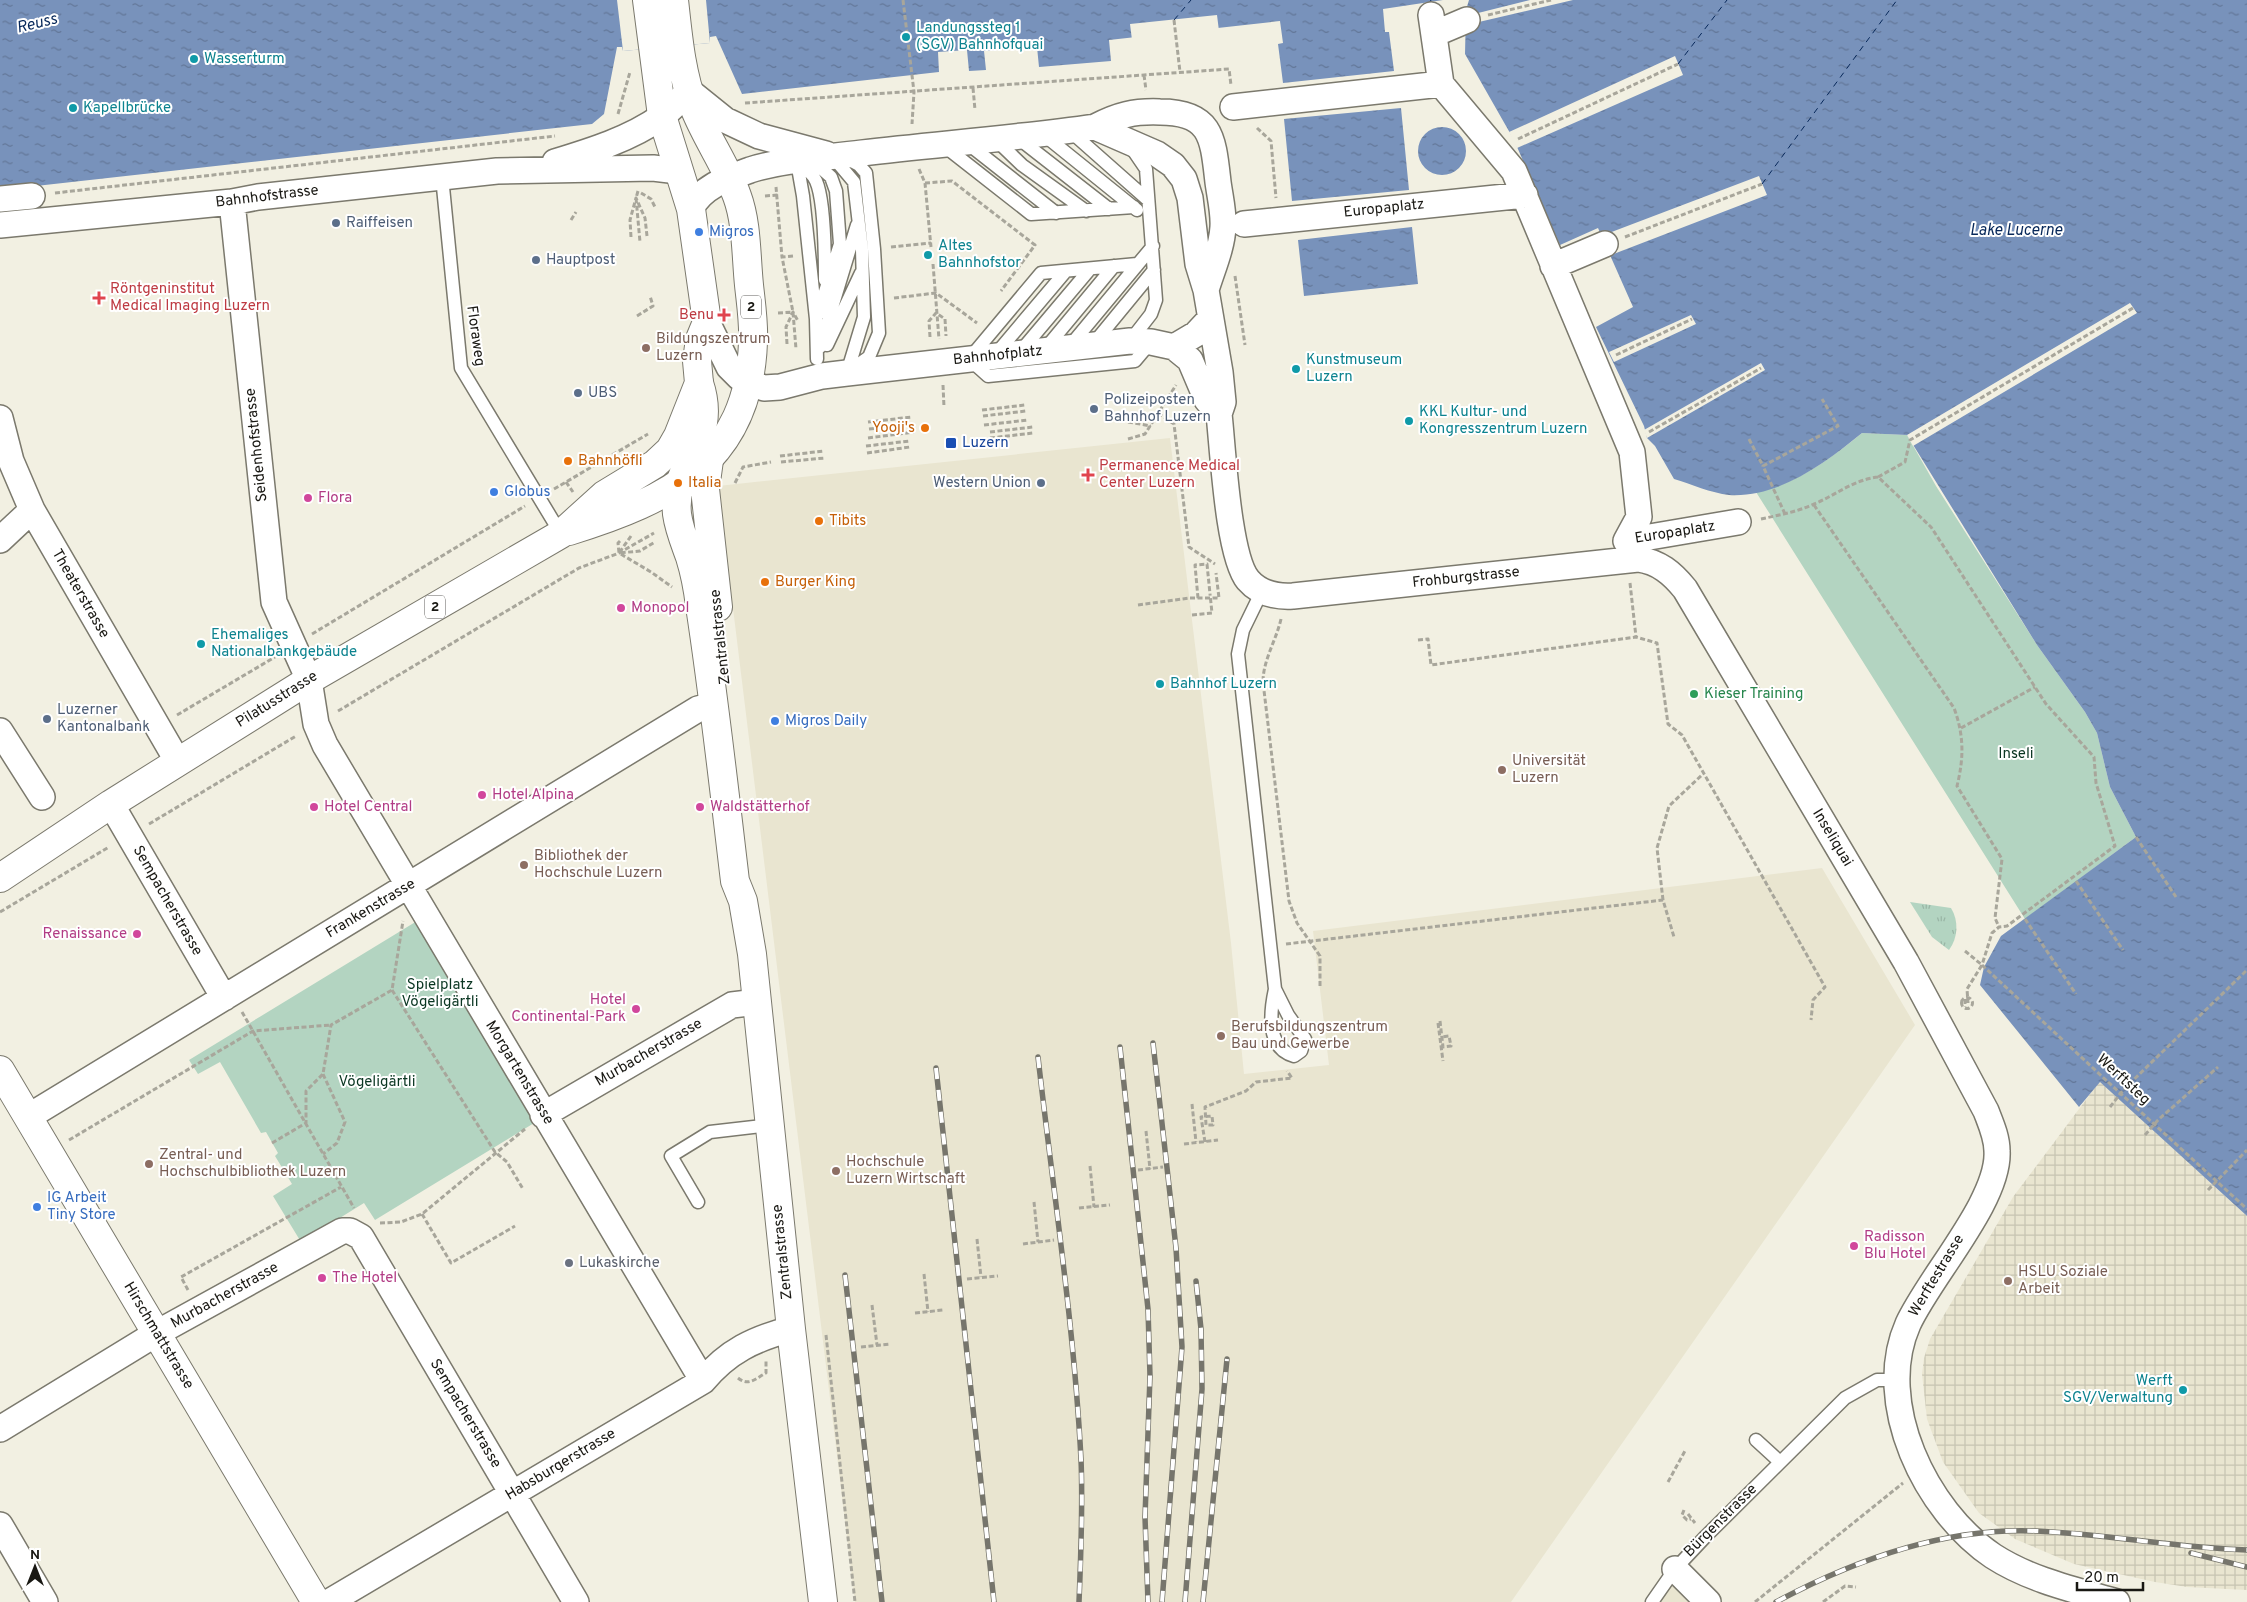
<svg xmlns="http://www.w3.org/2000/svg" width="2247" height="1602" font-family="Overpass,sans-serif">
  <defs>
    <pattern id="industrial-grid" width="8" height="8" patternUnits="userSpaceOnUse" patternTransform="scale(1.25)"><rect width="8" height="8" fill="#e9e5d0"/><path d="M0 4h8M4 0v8" fill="none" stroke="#c7c4b2"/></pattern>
    <pattern id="grass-tufts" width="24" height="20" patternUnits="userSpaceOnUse" patternTransform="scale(1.25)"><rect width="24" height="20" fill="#b3d4c1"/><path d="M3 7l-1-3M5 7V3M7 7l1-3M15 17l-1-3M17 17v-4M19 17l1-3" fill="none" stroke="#99b5a5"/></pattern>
    <pattern id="water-ripples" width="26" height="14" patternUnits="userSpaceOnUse" patternTransform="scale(1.25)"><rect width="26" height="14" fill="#7892bb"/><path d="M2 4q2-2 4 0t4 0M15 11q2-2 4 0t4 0" fill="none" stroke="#627697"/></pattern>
  </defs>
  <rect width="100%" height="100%" fill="#f2f0e2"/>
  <path fill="url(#industrial-grid)" d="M2100 1081 2247 1216V1590L2187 1587 2155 1582 2074 1564 2015 1539 1979 1513 1943 1462 1927 1419 1922 1374 1924 1358 1930 1339 2013 1197Z"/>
  <path fill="#e9e5d0" d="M1170 438 1231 943 1244 1074 1329 1065 1313 931 1822 868 1915 1025 1511 1602H855L718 486Z
    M1667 1577 1696 1602H1648Z"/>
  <path fill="url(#grass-tufts)" d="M1910 902 1951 908C1959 921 1958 938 1949 950L1932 937Z"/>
  <path fill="#b3d4c1" d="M1862 433 1907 435 1936 486 2037 645 2085 712 2097 733 2110 787 2136 837 2025 919 1756 492C1797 484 1830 459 1862 433Z
    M417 921 539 1120 375 1220 364 1203 301 1242 273 1196 292 1184 275 1156 278 1153 266 1132 261 1133 220 1062 198 1074 189 1060Z"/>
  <path fill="url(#water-ripples)" d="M0 0H1443L1383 9 1385 32H1389L1394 71 1283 83 1278 44 1283 43 1280 21 1109 40 1111 61 1039 67 1037 47 984 51 986 70 969 71 967 50 938 52 939 72 742 94 716 36 710 37V43L623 51 622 47H617L604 114 592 124 0 190Z
    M1469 0H2247V1216L2100 1082 2079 1107 1980 985 1984 967 2001 936 2136 837 2110 787 2097 733 2085 712 2037 645 1907 435 1862 433C1825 463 1779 498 1729 495 1711 493 1691 484 1674 479L1655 446 1647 438 1644 426 1596 327 1633 307 1598 228 1560 245 1514 140 1465 54 1466 10Z
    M1401 108 1409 190 1292 201 1284 119Z
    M1418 151a24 24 0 1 1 48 0a24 24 0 1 1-48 0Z
    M1412 227 1418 284 1304 296 1298 240Z"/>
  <path fill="#f2f0e2" d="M617 0H706L710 43 623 51Z
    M1530 0H1573L1466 25V16Z
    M1217 15 1219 31 1132 40 1130 24Z
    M1675 56 1683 75 1517 148 1509 132Z
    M1759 176 1767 195 1611 255 1601 236Z
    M2130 303 2137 313 1913 446 1907 435Z
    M1691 315 1696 324 1614 362 1609 352Z
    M1761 363 1765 370 1647 438 1644 430Z"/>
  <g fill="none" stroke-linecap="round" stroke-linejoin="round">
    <path stroke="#07285a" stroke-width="1" stroke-dasharray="6 5" stroke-linecap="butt" d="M1430 2 1431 0
      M1174 20 1191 0
      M1678 64 1727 0
      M1762 184 1897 0"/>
    <defs>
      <path id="lane" d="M1070 131 1148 200
        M1044 135 1137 210
        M1018 138 1109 209
        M996 140 1022 165 1086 211
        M967 143 1056 213
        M943 145 1031 214 1134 207
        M833 157 854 182 862 250 864 317 847 373
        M846 158 859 165 866 173 874 249 879 333 869 357 855 367
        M797 162 803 196 816 319 817 359
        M797 162C804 167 812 172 816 181 825 201 825 256 825 280
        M809 164 822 169 831 177 836 191 840 244 818 314
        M442 177 461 368 561 534
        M1137 264 1041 273 969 359 988 376 1135 361 1151 342
        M1130 341 1151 314 1156 300 1146 169 1131 147
        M1094 343 1154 270
        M827 345 861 273
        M820 347 857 225
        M1069 347 1153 246
        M1045 349 1114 266
        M1020 352 1090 269
        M995 355 1066 271
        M1262 591 1243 630 1238 654 1275 989 1288 1015 1305 1039 1301 1051 1294 1056C1266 1048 1270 1012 1275 989
        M698 1202 671 1156 710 1132 770 1125
        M1756 1440 1780 1462
        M1652 1602 1675 1569 1706 1536 1845 1398 1877 1380H1898"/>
      <path id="street" d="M1431 15 1441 84 1514 171 1632 452 1639 517 1626 541
        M1434 34 1467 20
        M1233 107 1441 84
        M1095 127 1157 154 1173 165 1184 179 1190 198 1198 264 1206 290 1220 372 1223 402 1219 414C1223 450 1228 556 1248 580 1260 594 1276 597 1293 596L1638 559C1659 562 1672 573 1685 589L1906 962 1986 1111C1991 1124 1997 1137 1997 1151 2000 1200 1930 1276 1908 1324 1873 1403 1926 1511 1993 1556 2030 1580 2075 1590 2117 1602
        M555 162C591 151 630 139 661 117 671 110 680 99 689 91L725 120 759 136 826 154
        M0 199 32 196
        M232 202 274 602 309 680 316 724 325 745 703 1381
        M691 209C701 187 728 178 750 170 785 159 825 158 862 153 939 144 1018 138 1095 127 1118 115 1134 111 1160 112 1212 112 1213 138 1218 182 1220 197 1224 213 1223 227 1222 248 1212 270 1206 290
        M1244 224 1525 195
        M0 225 232 202 258 197 497 171 653 168 678 171
        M1553 266 1605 244
        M707 322 729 367 739 377 755 385 764 388 780 387 822 376 847 373 1130 341 1151 342 1174 347 1196 334 1210 319
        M1174 347 1190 360 1207 400 1219 414
        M0 418 11 461 32 510 178 762
        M0 540 32 510
        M1626 541 1738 522
        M0 731 42 797
        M111 804 224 998
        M543 1115 732 1005 757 1002
        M28 1117 698 709 714 705
        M0 1429 157 1333 342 1231H350L361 1237 576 1602
        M0 1525 45 1602
        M1675 1569 1708 1602
        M329 1602 703 1381C728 1351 754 1339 791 1329"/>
      <path id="secondary" d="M699 383C719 442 672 462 677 514 679 529 685 543 690 557 695 573 698 589 700 606 714 697 724 789 735 881L743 901 752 954 791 1329 823 1602
        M709 460 705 489 718 607
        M0 1070 316 1602"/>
      <path id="primary" d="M569 531C670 500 749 461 753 342 754 323 751 304 749 285 746 256 747 223 737 196 726 165 706 138 694 107 681 73 678 36 674 0
        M0 878 111 804 309 680 561 534 604 495 655 464 670 450 678 436 699 383 697 361 700 339 707 322 691 209 662 116 647 0"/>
    </defs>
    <use href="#lane" stroke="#7b796d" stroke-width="15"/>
    <use href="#street" stroke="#7b796d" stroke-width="28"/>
    <use href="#secondary" stroke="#7b796d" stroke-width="30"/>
    <use href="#primary" stroke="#7b796d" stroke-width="30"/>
    <path stroke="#a8a69b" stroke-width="3" stroke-dasharray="5 2.5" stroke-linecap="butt" d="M903 0 914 92 912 124
      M1488 15 1551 0
      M1174 20 1180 72
      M1144 75 1146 90
      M973 88 975 110
      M745 103 1229 69 1231 85
      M618 114 630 72
      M1257 128 1271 141 1276 198
      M1518 139 1678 64
      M919 169 925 183 931 247
      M925 183 952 181 1035 245 1001 291
      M776 187 782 257
      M638 191 636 198 640 242
      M55 193 555 136
      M641 193 651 199 655 207
      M765 196 778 195
      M571 220 576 212
      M631 237 630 220 636 198 645 218 647 236
      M1625 237 1762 184
      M891 247 931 243
      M793 256 782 257 793 312 796 349
      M933 264 939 339
      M1235 276 1245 345
      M894 298 936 293 977 323
      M778 313 794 312
      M637 316 653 306 650 296
      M930 337 929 321 936 313 945 319 946 336
      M787 344 786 327 793 312 798 321
      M1616 355 1692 319
      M943 385 944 407
      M982 410 1025 405
      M1158 413 1174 424 1189 547 1215 564
      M983 416 1026 411
      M868 422 912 417
      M1128 422 1151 426
      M984 425 1028 420
      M869 429 913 424
      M990 432 1033 427
      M1649 432 1761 368
      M868 438 914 432
      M990 438 1033 433
      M1128 439 1145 434 1176 385
      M1749 439 1763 466
      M866 446 910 441
      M867 453 910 447
      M780 456 824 451
      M781 462 825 458
      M1878 477 1905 462 1910 440 2133 308
      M566 482 573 492
      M735 483 743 467 771 462
      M554 489 648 434
      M1814 505 1954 708C1964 735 1964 758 1957 786L2002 859 1995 918 1999 927
      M1785 514 1763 466 1838 426 1822 399
      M1761 519C1779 515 1797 512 1814 504 1836 495 1853 480 1878 477L1931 527 2046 704 2094 757 2096 783 2115 846 2007 926 1999 927 1992 933 1982 965 2108 1082
      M631 536 619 553 640 551 655 542
      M620 541 618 543 619 553 651 572 672 587
      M1630 583 1636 637
      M1198 598 1195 565 1207 564 1210 594
      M1138 605 1190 598H1219L1216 573
      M1281 619C1276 641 1263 660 1263 682L1289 901 1297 923 1320 956V988
      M312 634 525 506
      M1418 640 1428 639 1431 665 1636 637 1657 643 1668 724 1682 735 1825 987 1813 1000 1811 1020
      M338 711 579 568 619 553 654 533
      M177 715 275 657
      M1961 728 2035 687
      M149 824 296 736
      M2136 837 2176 897
      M2076 881 2123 950
      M1663 900 1657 848 1669 806 1704 773
      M0 912 109 847
      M2025 919 2076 994
      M1286 944 1663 900 1674 937
      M1965 951 1982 965 1967 989 1968 1003
      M392 990 495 1152 507 1162 523 1189
      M1965 999V1007
      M242 1012 354 1208
      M1440 1021 1443 1047 1451 1046 1449 1036 1441 1037
      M1438 1023 1443 1061
      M323 1074 345 1122 337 1143 323 1154
      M1192 1104 1196 1142
      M2110 1107 2124 1089 2247 970
      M1146 1131 1150 1169
      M2145 1135 2158 1120 2218 1067
      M69 1140 253 1031 331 1025
      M1205 1142 1201 1117 1212 1116 1213 1125H1206L1205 1107 1246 1091 1256 1082 1292 1078 1287 1071
      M272 1143 306 1123V1091L323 1074 331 1025 392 990 403 921
      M1184 1144 1218 1140
      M1090 1166 1094 1207
      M1138 1170 1163 1167
      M2208 1190 2247 1150
      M1034 1202 1038 1242
      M1079 1208 1110 1205
      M422 1214 451 1263 515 1226
      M380 1223 401 1222 422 1214 525 1129
      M977 1239 981 1277
      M1023 1244 1054 1240
      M924 1274 928 1312
      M967 1279 998 1276
      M188 1290 181 1277 341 1187
      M872 1305 877 1345
      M915 1313 943 1310
      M826 1335 855 1602
      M861 1347 890 1344
      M738 1378C749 1387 756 1378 766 1373V1361
      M1668 1482 1686 1449
      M1684 1510 1682 1515 1687 1520 1691 1519
      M1688 1514 1695 1523
      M1755 1602 1903 1483
      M1823 1602 1845 1586 1856 1587"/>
    <use href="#lane" stroke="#fff" stroke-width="12"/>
    <use href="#street" stroke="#fff" stroke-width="25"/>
    <use href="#secondary" stroke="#fff" stroke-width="28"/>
    <use href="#primary" stroke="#fff" stroke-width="28"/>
    <defs>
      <path id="rail" d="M1153 1043 1176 1248 1182 1347 1162 1602
        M1120 1047 1148 1309 1150 1376 1145 1517 1148 1602
        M1038 1057C1053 1190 1074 1324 1081 1459 1083 1506 1081 1554 1079 1602
        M936 1068 994 1602
        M845 1275 882 1602
        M2191 1553 2247 1567
        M1185 1602 1202 1389 1201 1329 1196 1281
        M1203 1602 1227 1359
        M1776 1602C1854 1560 1946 1527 2036 1531 2107 1534 2176 1548 2247 1550"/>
    </defs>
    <use href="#rail" stroke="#76756c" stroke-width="5.5"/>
    <use href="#rail" stroke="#fff" stroke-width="4" stroke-dasharray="11" stroke-linecap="butt"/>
    <path stroke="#a8a69b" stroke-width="3" stroke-dasharray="5 2.5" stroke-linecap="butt" d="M1192 615 1212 613 1210 594
      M1961.5 1003a5.5 5.5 0 1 1 11 0a5.5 5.5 0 1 1-11 0Z
      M2108 1082 2247 1209"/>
  </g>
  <g fill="#0f9aa8" stroke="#fff" stroke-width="2">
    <circle cx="906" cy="37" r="5"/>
    <circle cx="194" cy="59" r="5"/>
    <circle cx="73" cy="108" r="5"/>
    <circle cx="928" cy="255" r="5"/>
    <circle cx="1296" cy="369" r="5"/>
    <circle cx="1409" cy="421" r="5"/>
    <circle cx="201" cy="644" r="5"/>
    <circle cx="1160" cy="684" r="5"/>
    <circle cx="2183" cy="1390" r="5"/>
  </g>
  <g fill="#5c6f8a" stroke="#fff" stroke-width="2">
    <circle cx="336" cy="223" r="5"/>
    <circle cx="536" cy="260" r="5"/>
    <circle cx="578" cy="393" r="5"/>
    <circle cx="1094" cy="409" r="5"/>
    <circle cx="1041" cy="483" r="5"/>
    <circle cx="47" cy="719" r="5"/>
  </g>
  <g fill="#3f7fe0" stroke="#fff" stroke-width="2">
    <circle cx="699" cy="232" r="5"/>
    <circle cx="494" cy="492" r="5"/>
    <circle cx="775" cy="721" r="5"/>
    <circle cx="37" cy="1207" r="5"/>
  </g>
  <g fill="#e0444e" stroke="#fff" stroke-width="2">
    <path d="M96.5 290.5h5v5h5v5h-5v5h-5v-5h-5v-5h5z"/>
    <path d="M721.5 307.5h5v5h5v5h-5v5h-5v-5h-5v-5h5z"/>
    <path d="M1085.5 467.5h5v5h5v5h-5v5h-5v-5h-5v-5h5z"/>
  </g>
  <g fill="#8d6e63" stroke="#fff" stroke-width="2">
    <circle cx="646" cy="348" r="5"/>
    <circle cx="1502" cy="770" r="5"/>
    <circle cx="524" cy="865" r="5"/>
    <circle cx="1221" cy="1036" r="5"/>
    <circle cx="149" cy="1164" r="5"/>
    <circle cx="836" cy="1171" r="5"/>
    <circle cx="2008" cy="1281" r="5"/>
  </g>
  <g fill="#e8710a" stroke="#fff" stroke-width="2">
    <circle cx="925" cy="428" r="5"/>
    <circle cx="568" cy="461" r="5"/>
    <circle cx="678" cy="483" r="5"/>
    <circle cx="819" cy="521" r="5"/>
    <circle cx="765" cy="582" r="5"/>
  </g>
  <rect fill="#1a4fb4" stroke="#fff" stroke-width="2" x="945" y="437" width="12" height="12" rx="2.5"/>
  <g fill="#d1479c" stroke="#fff" stroke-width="2">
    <circle cx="308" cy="498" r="5"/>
    <circle cx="621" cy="608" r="5"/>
    <circle cx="482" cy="795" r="5"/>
    <circle cx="314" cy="807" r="5"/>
    <circle cx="700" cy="807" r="5"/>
    <circle cx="137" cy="934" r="5"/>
    <circle cx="636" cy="1009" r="5"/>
    <circle cx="1854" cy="1246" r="5"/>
    <circle cx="322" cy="1278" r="5"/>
  </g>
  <circle fill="#2e9e5b" stroke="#fff" stroke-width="2" cx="1694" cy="694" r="5"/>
  <circle fill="#6b7280" stroke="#fff" stroke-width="2" cx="569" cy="1263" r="5"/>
  <g text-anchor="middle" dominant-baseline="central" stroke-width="4" stroke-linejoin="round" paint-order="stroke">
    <g fill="#fff" stroke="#5e5d5a" stroke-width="1">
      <rect x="741" y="295.5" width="20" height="23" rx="4"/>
      <rect x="425" y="595.5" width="20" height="23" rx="4"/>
    </g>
    <g font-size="14" font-weight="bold" fill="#191813">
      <text x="751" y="307">2</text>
      <text x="435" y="607">2</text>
    </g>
    <g font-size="15" fill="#0d838f" stroke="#fff" text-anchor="start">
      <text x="916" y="28">Landungssteg 1<tspan x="916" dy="17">(SGV) Bahnhofquai</tspan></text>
      <text x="204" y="59">Wasserturm</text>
      <text x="83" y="108">Kapellbrücke</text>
      <text x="938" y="246">Altes<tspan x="938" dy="17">Bahnhofstor</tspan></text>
      <text x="1306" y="360">Kunstmuseum<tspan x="1306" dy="17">Luzern</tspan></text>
      <text x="1419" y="412">KKL Kultur- und<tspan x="1419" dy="17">Kongresszentrum Luzern</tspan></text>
      <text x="211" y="635">Ehemaliges<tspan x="211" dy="17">Nationalbankgebäude</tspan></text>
      <text x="1170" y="684">Bahnhof Luzern</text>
      <text x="2173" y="1381" text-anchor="end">Werft<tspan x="2173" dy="17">SGV/Verwaltung</tspan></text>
    </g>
    <g font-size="15" fill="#191813" stroke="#fff">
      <text transform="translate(267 197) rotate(-7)">Bahnhofstrasse</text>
      <text transform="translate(1384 209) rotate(-6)">Europaplatz</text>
      <text transform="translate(475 336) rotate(82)">Floraweg</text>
      <text transform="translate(998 356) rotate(-6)">Bahnhofplatz</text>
      <text transform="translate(257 445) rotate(-96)">Seidenhofstrasse</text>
      <text transform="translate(1675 533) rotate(-9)">Europaplatz</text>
      <text transform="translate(1466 578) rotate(-6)">Frohburgstrasse</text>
      <text transform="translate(80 594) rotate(60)">Theaterstrasse</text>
      <text transform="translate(721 637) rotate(-96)">Zentralstrasse</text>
      <text transform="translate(277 700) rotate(-32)">Pilatusstrasse</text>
      <text transform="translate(1832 838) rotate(59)">Inseliquai</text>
      <text transform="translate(167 901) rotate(60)">Sempacherstrasse</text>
      <text transform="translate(371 909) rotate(-31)">Frankenstrasse</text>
      <text transform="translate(649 1053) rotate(-30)">Murbacherstrasse</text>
      <text transform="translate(519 1073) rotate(59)">Morgartenstrasse</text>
      <text transform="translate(2123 1080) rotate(43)">Werftsteg</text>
      <text transform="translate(783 1252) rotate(-96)">Zentralstrasse</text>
      <text transform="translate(1937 1276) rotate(-59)">Werftestrasse</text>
      <text transform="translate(225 1296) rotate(-29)">Murbacherstrasse</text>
      <text transform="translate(158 1336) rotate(59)">Hirschmattstrasse</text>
      <text transform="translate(465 1414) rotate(59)">Sempacherstrasse</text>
      <text transform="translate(561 1465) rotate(-31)">Habsburgerstrasse</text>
      <text transform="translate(1721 1521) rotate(-45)">Bürgenstrasse</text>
    </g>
    <g font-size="15" fill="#4e5e75" stroke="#fff" text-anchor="start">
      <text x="346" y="223">Raiffeisen</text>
      <text x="546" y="260">Hauptpost</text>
      <text x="588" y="393">UBS</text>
      <text x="1104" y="400">Polizeiposten<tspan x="1104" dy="17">Bahnhof Luzern</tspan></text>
      <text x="1031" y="483" text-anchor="end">Western Union</text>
      <text x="57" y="710">Luzerner<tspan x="57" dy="17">Kantonalbank</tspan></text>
    </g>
    <g font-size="15" fill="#366cbe" stroke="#fff" text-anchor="start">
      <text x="709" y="232">Migros</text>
      <text x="504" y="492">Globus</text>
      <text x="785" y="721">Migros Daily</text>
      <text x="47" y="1198">IG Arbeit<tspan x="47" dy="17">Tiny Store</tspan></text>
    </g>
    <g font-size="15" fill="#be3a42" stroke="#fff" text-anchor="start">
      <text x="110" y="289">Röntgeninstitut<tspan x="110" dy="17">Medical Imaging Luzern</tspan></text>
      <text x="714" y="315" text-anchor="end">Benu</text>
      <text x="1099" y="466">Permanence Medical<tspan x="1099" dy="17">Center Luzern</tspan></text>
    </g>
    <g font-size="15" fill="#785e54" stroke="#fff" text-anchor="start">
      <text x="656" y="339">Bildungszentrum<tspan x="656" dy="17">Luzern</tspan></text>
      <text x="1512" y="761">Universität<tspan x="1512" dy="17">Luzern</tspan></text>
      <text x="534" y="856">Bibliothek der<tspan x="534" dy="17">Hochschule Luzern</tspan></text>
      <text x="1231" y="1027">Berufsbildungszentrum<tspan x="1231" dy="17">Bau und Gewerbe</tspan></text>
      <text x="159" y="1155">Zentral- und<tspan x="159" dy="17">Hochschulbibliothek Luzern</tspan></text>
      <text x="846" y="1162">Hochschule<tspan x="846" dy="17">Luzern Wirtschaft</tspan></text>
      <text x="2018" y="1272">HSLU Soziale<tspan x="2018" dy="17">Arbeit</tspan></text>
    </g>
    <g font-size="15" fill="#c56008" stroke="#fff" text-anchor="start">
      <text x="915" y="428" text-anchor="end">Yooji's</text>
      <text x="578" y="461">Bahnhöfli</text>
      <text x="688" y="483">Italia</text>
      <text x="829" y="521">Tibits</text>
      <text x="775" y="582">Burger King</text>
    </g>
    <g font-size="15" fill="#164399" stroke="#fff" text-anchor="start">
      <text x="962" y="443">Luzern</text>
    </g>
    <g font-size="15" fill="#b23c85" stroke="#fff" text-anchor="start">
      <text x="318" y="498">Flora</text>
      <text x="631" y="608">Monopol</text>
      <text x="492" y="795">Hotel Alpina</text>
      <text x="324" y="807">Hotel Central</text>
      <text x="710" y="807">Waldstätterhof</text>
      <text x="127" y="934" text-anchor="end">Renaissance</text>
      <text x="626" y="1000" text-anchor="end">Hotel<tspan x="626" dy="17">Continental-Park</tspan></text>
      <text x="1864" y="1237">Radisson<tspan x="1864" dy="17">Blu Hotel</tspan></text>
      <text x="332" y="1278">The Hotel</text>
    </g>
    <g font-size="15" fill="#27864d" stroke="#fff" text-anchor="start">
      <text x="1704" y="694">Kieser Training</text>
    </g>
    <g font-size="15" fill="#0a3622" stroke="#fff">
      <text x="2016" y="754">Inseli</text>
      <text x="440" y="985">Spielplatz<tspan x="440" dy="17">Vögeligärtli</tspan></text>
      <text x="377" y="1082">Vögeligärtli</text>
    </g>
    <g font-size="15" fill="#5b616d" stroke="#fff" text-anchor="start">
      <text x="579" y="1263">Lukaskirche</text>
    </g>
    <g font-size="16" font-style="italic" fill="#07285a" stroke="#fff">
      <text transform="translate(37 24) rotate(-14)">Reuss</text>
      <text x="2016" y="231">Lake Lucerne</text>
    </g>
  </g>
  <g transform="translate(35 1567)" stroke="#ffffff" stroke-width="4" paint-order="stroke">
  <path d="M0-4L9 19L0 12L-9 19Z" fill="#191813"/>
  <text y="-8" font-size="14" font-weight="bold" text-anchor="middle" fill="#191813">N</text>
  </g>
  <path d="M2077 1582v8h66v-8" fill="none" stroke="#191813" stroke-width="2.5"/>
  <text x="2084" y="1582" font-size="15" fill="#191813" stroke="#ffffff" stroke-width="4" paint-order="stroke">20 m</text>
</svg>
